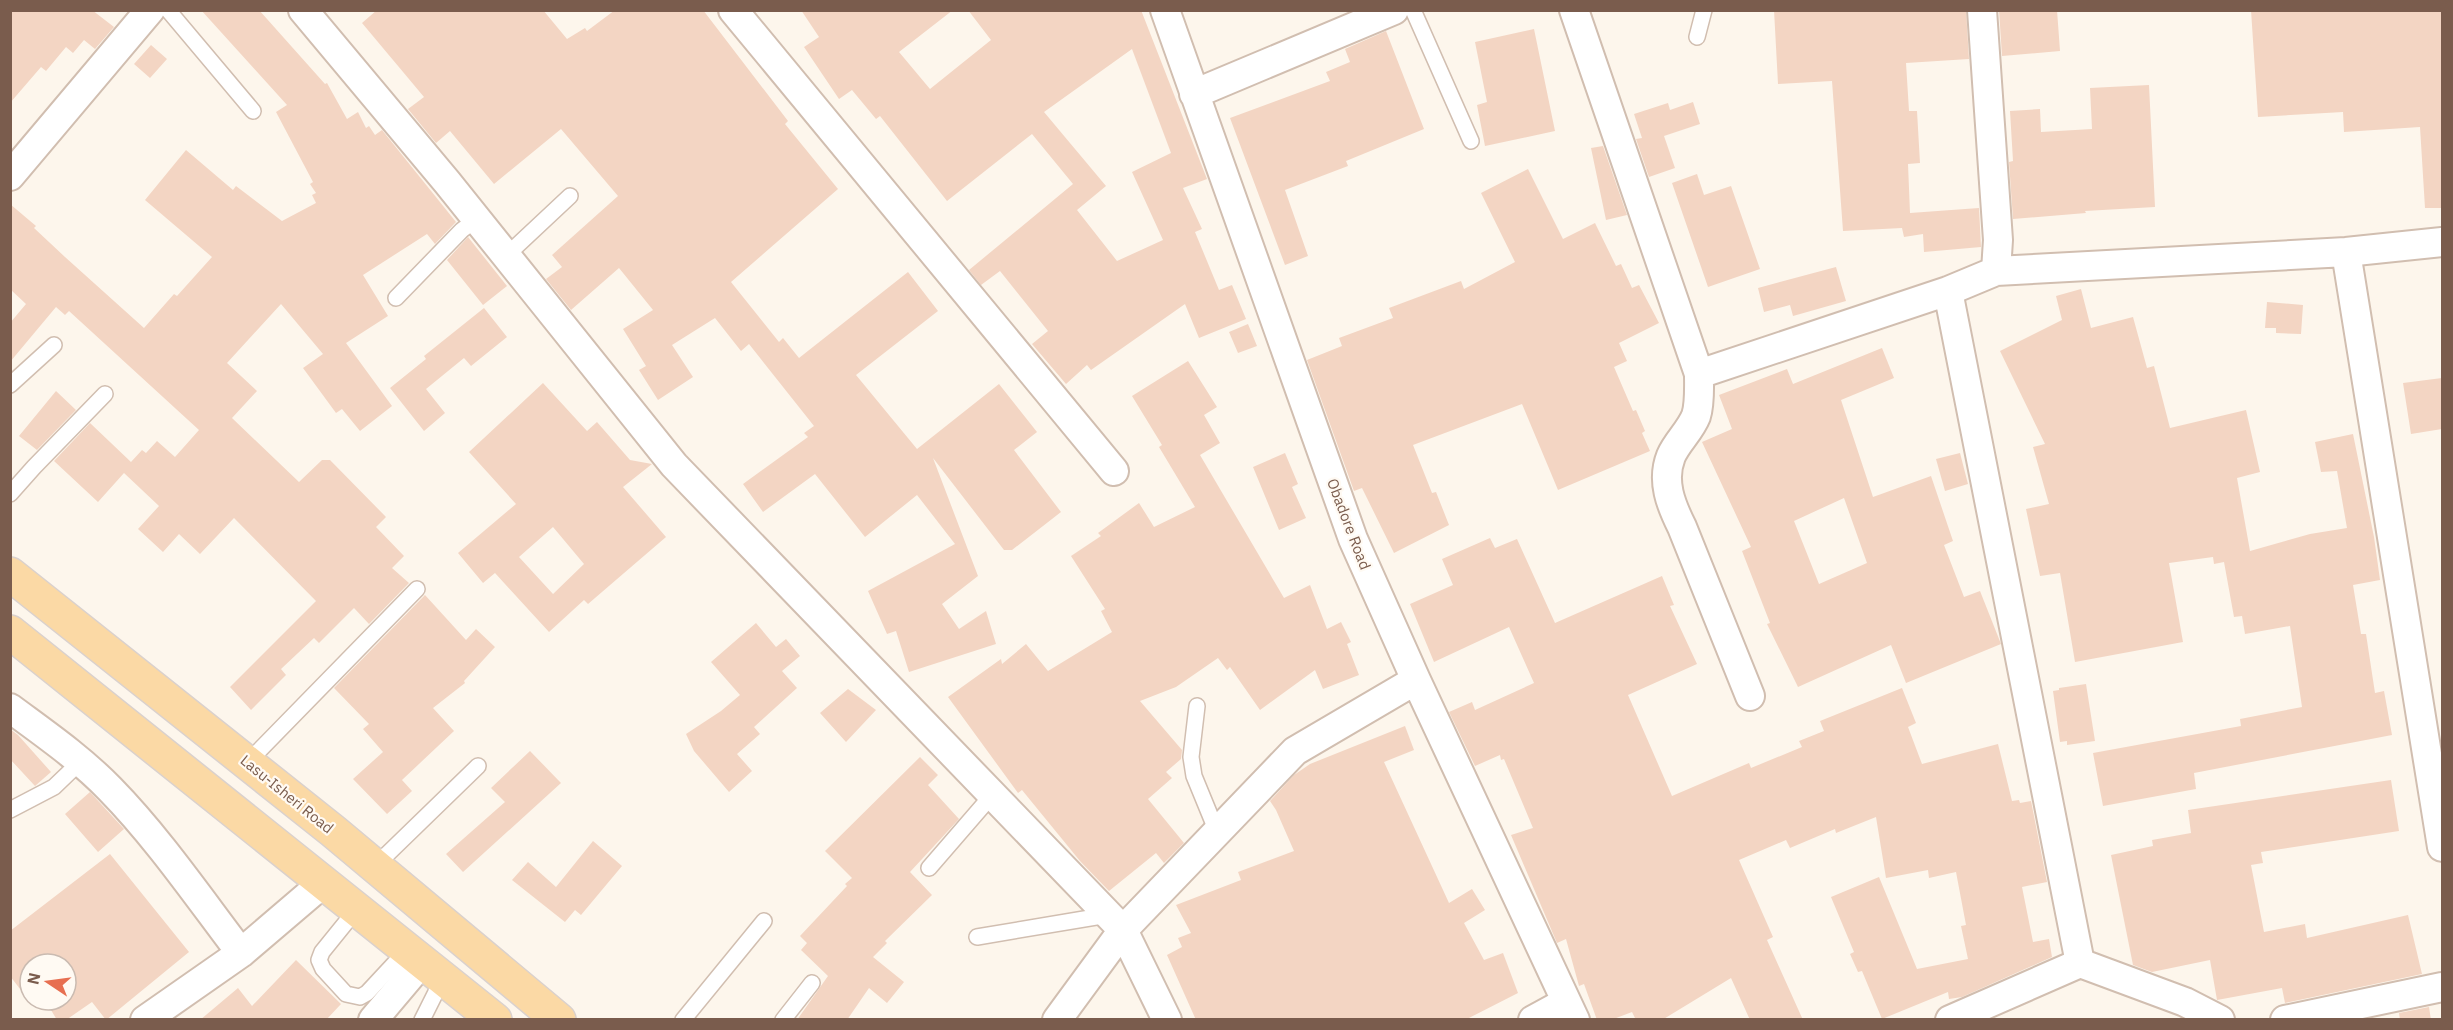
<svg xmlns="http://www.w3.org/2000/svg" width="2453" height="1030" font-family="'IBM Plex Sans',sans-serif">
  <rect width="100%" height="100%" fill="#fdf6ec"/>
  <path fill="#f3d5c3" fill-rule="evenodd" d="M10 10H92L114 27 95 49 84 40 73 53 66 47 46 71 41 67 10 103Z
    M201 10H259L325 84 327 83 347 119 358 112 366 128 369 126 375 135 382 130 456 222 435 244 427 234 363 275 388 316 346 343 392 406 360 431 342 409 336 413 303 368 323 354 281 304 227 363 257 391 232 418 299 482 322 460H330L386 517 376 527 404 556 392 568 409 583 369 624 354 608 319 643 314 638 281 669 286 675 251 710 230 687 316 601 234 518 200 554 179 534 163 552 138 529 159 506 124 473 98 502 54 461 90 423 131 462 142 450 146 453 157 441 175 457 199 430 69 311 65 315 56 307 10 362V323L26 304 10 289V204L36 226 34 228 65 257 144 328 174 294 177 296 212 257 145 200 186 150 233 190 236 186 282 221 316 203 312 195 316 193 310 184 313 182 276 112 287 105Z
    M377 10H543L567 39 585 28 587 31 615 10H703L788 121 785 124 838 189 731 282 779 342 783 338 799 358 908 272 938 311 856 375 917 449 999 384 1037 432 1014 450 1061 512 1012 550H1004L933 458 978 576 942 604 959 629 986 611 996 644 909 672 896 631 887 634 868 591 955 544 917 495 865 537 815 474 763 512 743 484 808 437 804 433 814 426 749 344 741 351 715 318 672 345 693 377 658 400 639 370 646 366 623 329 653 310 619 268 571 310 546 279 562 267 552 255 618 196 561 129 494 184 450 131 436 143 408 109 424 97 362 23Z
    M801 10H953L899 52 930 89 991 40 968 10H1141L1207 179 1183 188 1202 229 1195 232 1219 290 1232 285 1246 319 1199 338 1185 304 1091 370 1087 365 1066 384 1032 344 1048 331 1000 271 981 285 969 270 1073 184 1032 134 947 201 880 116 876 119 852 90 839 99 804 47 819 37ZM1132 49 1171 153 1132 172 1163 240 1117 261 1077 210 1106 186 1044 112Z
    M1774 10H1966L1969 59 1906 63 1909 111H1917L1920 163 1908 164 1910 213 1979 208 1981 247 1924 252 1923 234 1904 237 1902 228 1843 231 1832 81 1778 84Z
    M1999 10H2057L2060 51 2002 56Z
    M2251 10H2442V208H2425L2420 127 2344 132 2343 112 2258 117Z
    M1534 29 1555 131 1485 146 1477 105 1487 102 1475 42Z
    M1386 31 1424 129 1346 161 1348 166 1285 190 1308 256 1285 265 1230 118 1330 81 1326 72 1350 62 1345 49Z
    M151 45 167 59 150 78 134 64Z
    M2149 85 2155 207 2085 211 2086 213 2013 219 2009 162 2013 161 2010 111 2040 109 2041 132 2092 129 2090 88Z
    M1693 102 1700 124 1664 136 1675 168 1649 177 1636 139 1642 138 1634 114 1668 103 1670 110Z
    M1603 146 1627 215 1606 220 1591 148Z
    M1528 169 1563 239 1595 223 1616 266 1621 264 1632 288 1639 285 1659 323 1619 343 1627 361 1614 367 1633 411 1636 410 1645 431 1642 433 1650 451 1558 490 1522 404 1413 445 1432 493 1436 492 1449 525 1394 553 1362 488 1354 491 1307 360 1342 346 1339 338 1393 318 1389 308 1461 281 1464 289 1515 262 1481 193Z
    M1697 174 1704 195 1731 186 1760 269 1708 287 1672 183Z
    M468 237 507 286 483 305 447 260Z
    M1836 267 1846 301 1793 316 1790 305 1764 312 1758 288Z
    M2081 289 2091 328 2133 317 2147 368 2154 366 2170 428 2246 410 2260 472 2237 478 2250 551 2310 534 2347 528 2337 471 2321 472 2315 442 2353 434 2374 537 2380 580 2353 585 2361 634H2366L2375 693 2384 691 2392 735 2194 773 2196 789 2103 806 2093 753 2241 726 2240 719 2302 707 2290 626 2245 634 2242 616 2234 617 2224 562 2214 564 2213 557 2169 563 2183 642 2075 662 2060 573 2040 576 2026 509 2049 504 2033 447 2045 444 2000 351 2062 320 2056 296Z
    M2267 302 2303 305 2301 334 2276 333V328H2265Z
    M484 308 507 337 471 366 464 358 426 389 445 413 424 431 390 388 426 359 424 356Z
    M1248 324 1257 346 1238 353 1229 332Z
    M1882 348 1894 378 1841 400 1873 497 1931 476 1953 541 1944 545 1964 597 1980 591 2001 644 1906 683 1891 645 1798 687 1767 624 1770 623 1742 551 1751 547 1702 442 1732 429 1719 395 1787 369 1793 384ZM1844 498 1867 563 1819 584 1794 521Z
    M1188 361 1217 407 1204 415 1220 443 1200 455 1284 598 1310 585 1327 629 1341 622 1351 642 1347 644 1359 675 1323 689 1315 670 1260 710 1230 667 1227 670 1218 658 1176 687 1140 701 1182 750 1181 759 1166 772 1172 778 1148 799 1184 843 1164 863 1156 853 1109 891 1080 861 1022 790 1018 793 948 697 1001 659 1002 664 1026 644 1048 671 1112 632 1101 611 1105 609 1071 556 1101 536 1098 533 1139 503 1154 527 1195 507 1159 447 1162 445 1132 396Z
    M2442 378V429L2411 434 2403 383Z
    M543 383 587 431 597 422 630 460 652 464 623 487 666 537 588 604 584 600 549 632 495 573 483 583 458 553 516 504 469 452ZM553 527 584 564 553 594 519 557Z
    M56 391 76 410 37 450 19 436Z
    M1285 453 1298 484 1292 487 1306 518 1279 530 1253 467Z
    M1960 453 1968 484 1945 491 1936 459Z
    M1490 538 1495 548 1517 539 1555 623 1662 576 1674 605 1670 606 1697 664 1628 695 1672 796 1749 763 1751 768 1802 747 1799 741 1824 731 1820 721 1902 688 1916 723 1908 727 1922 764 1998 744 2012 801 2019 800 2020 803 2031 801 2047 882 2022 887 2033 942 2049 939 2052 957 1962 997 1949 999 1948 992 1882 1019 1862 971 1858 972 1850 954 1854 952 1831 897 1879 877 1917 969 1968 959 1961 926 1966 925 1956 872 1929 878 1928 870 1886 878 1876 817 1836 833 1835 829 1790 848 1786 840 1739 860 1773 937 1767 940 1803 1020H1750L1731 978 1662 1020H1636L1632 1012 1611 1020H1597L1584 984 1579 986 1566 939 1557 943 1511 835 1533 828 1504 759 1501 760 1500 755 1475 766 1449 712 1472 702 1475 710 1534 683 1509 627 1434 662 1410 604 1453 585 1442 559Z
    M425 595 466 640 476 629 495 647 464 681 465 683 433 708 454 731 402 780 412 791 387 814 353 779 383 752 363 729 369 724 334 688Z
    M756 623 776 647 786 639 800 656 782 671 797 688 754 727 760 734 737 754 752 771 729 792 694 751 686 734 721 711 740 695 711 662Z
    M2086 684 2095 741 2067 745V741L2060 742 2053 691 2059 690V688Z
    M848 689 876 710 846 742 820 713Z
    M1405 726 1414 750 1384 762 1449 903 1472 889 1485 910 1464 923 1484 960 1503 953 1518 993 1465 1020H1196L1167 955 1182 947 1178 938 1191 933 1176 905 1241 880 1238 872 1294 851 1276 810 1270 801 1294 775 1310 764Z
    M10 729 18 735 51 772 35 786 10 759Z
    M530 751 561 783 463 872 446 854 505 802 491 788Z
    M920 757 938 775 928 785 959 819 910 872 932 895 885 941 887 943 873 957 904 982 887 1003 869 988 847 1020H797L828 976 801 950 807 943 800 936 847 886 845 884 852 878 825 851Z
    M2391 780 2399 831 2261 852 2263 863 2251 865 2264 932 2305 924 2307 938 2408 915 2422 974 2285 1003 2282 988 2217 1000 2210 960 2152 972 2133 965 2111 855 2153 846 2152 840 2191 833 2188 810Z
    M90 792 124 829 98 852 65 814Z
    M593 841 622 866 581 915 575 910 565 922 512 880 528 862 556 887Z
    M110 854 189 952 106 1020 92 1002 66 1020H57L45 1000H66V964H30V995L27 998 10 976V931Z
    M296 960 341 1004 326 1020H200L238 988 252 1006Z
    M2429 1007 2431 1020H2400L2399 1013Z"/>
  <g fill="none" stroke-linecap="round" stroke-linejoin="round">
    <defs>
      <path id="lane" d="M168 10 253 111
        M1413 10 1471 141
        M1697 37 1704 10
        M507 255 570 196
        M396 298 462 230 477 219
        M10 385 54 345
        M10 494 34 467 105 394
        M1197 706 1191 757 1194 776 1217 832
        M247 763 417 589
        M10 810 54 787 81 761
        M375 866 478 766
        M929 868 993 794
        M356 910 322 952 319 960 323 969 346 994 360 997 367 993 407 950
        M977 937 1108 915
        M422 1020 443 978
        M683 1020 764 921
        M783 1020 812 983"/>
      <path id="street" d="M303 10 447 182 674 465 1123 930 1167 1020
        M733 10 1114 471
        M1165 10 1353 539 1416 680 1575 1020
        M1574 10 1699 374C1699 387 1700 404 1696 416 1690 431 1677 442 1671 456 1661 481 1671 505 1682 527L1750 696
        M1982 10 1998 240 1996 271
        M1194 94 1394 10
        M10 176 150 10
        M2346 252 2442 847
        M1948 291 2080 963
        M1699 374 1948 291 1996 271 2346 252 2442 242
        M10 708C45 734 80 758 110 789 158 838 199 898 241 953
        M145 1020 241 953 323 883
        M373 1020 422 962
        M1057 1020 1123 930 1295 751 1416 680
        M1533 1020 1566 1002
        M1950 1020 2080 963 2185 1002 2220 1020
        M2285 1020 2442 987"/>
      <path id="primary" d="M10 574 333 831 559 1020
        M10 632 495 1020"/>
    </defs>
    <use href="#lane" stroke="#d1beb0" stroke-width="18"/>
    <use href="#street" stroke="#d1beb0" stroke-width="32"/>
    <use href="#primary" stroke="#dad1cd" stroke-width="36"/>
    <use href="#lane" stroke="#fff" stroke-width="15"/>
    <use href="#street" stroke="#fff" stroke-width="28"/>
    <use href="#primary" stroke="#fbd9a5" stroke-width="33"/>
  </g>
  <g text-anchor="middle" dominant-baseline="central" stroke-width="4.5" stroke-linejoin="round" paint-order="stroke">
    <g font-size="15" fill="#7a5c4d" stroke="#fffaf3">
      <text transform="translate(1349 524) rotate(69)">Obadore Road</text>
      <text transform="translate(287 794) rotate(39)">Lasu-Isheri Road</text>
    </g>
  </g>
  <rect width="2453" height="1030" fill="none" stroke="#7a5c4d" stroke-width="24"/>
  <g transform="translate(48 982) rotate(283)"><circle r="28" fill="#fffaf3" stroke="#cabbb1" stroke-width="1.5"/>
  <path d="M0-4.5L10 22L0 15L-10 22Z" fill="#e76f51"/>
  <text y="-9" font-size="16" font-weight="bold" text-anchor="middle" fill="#7a5c4d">N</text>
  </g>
</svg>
